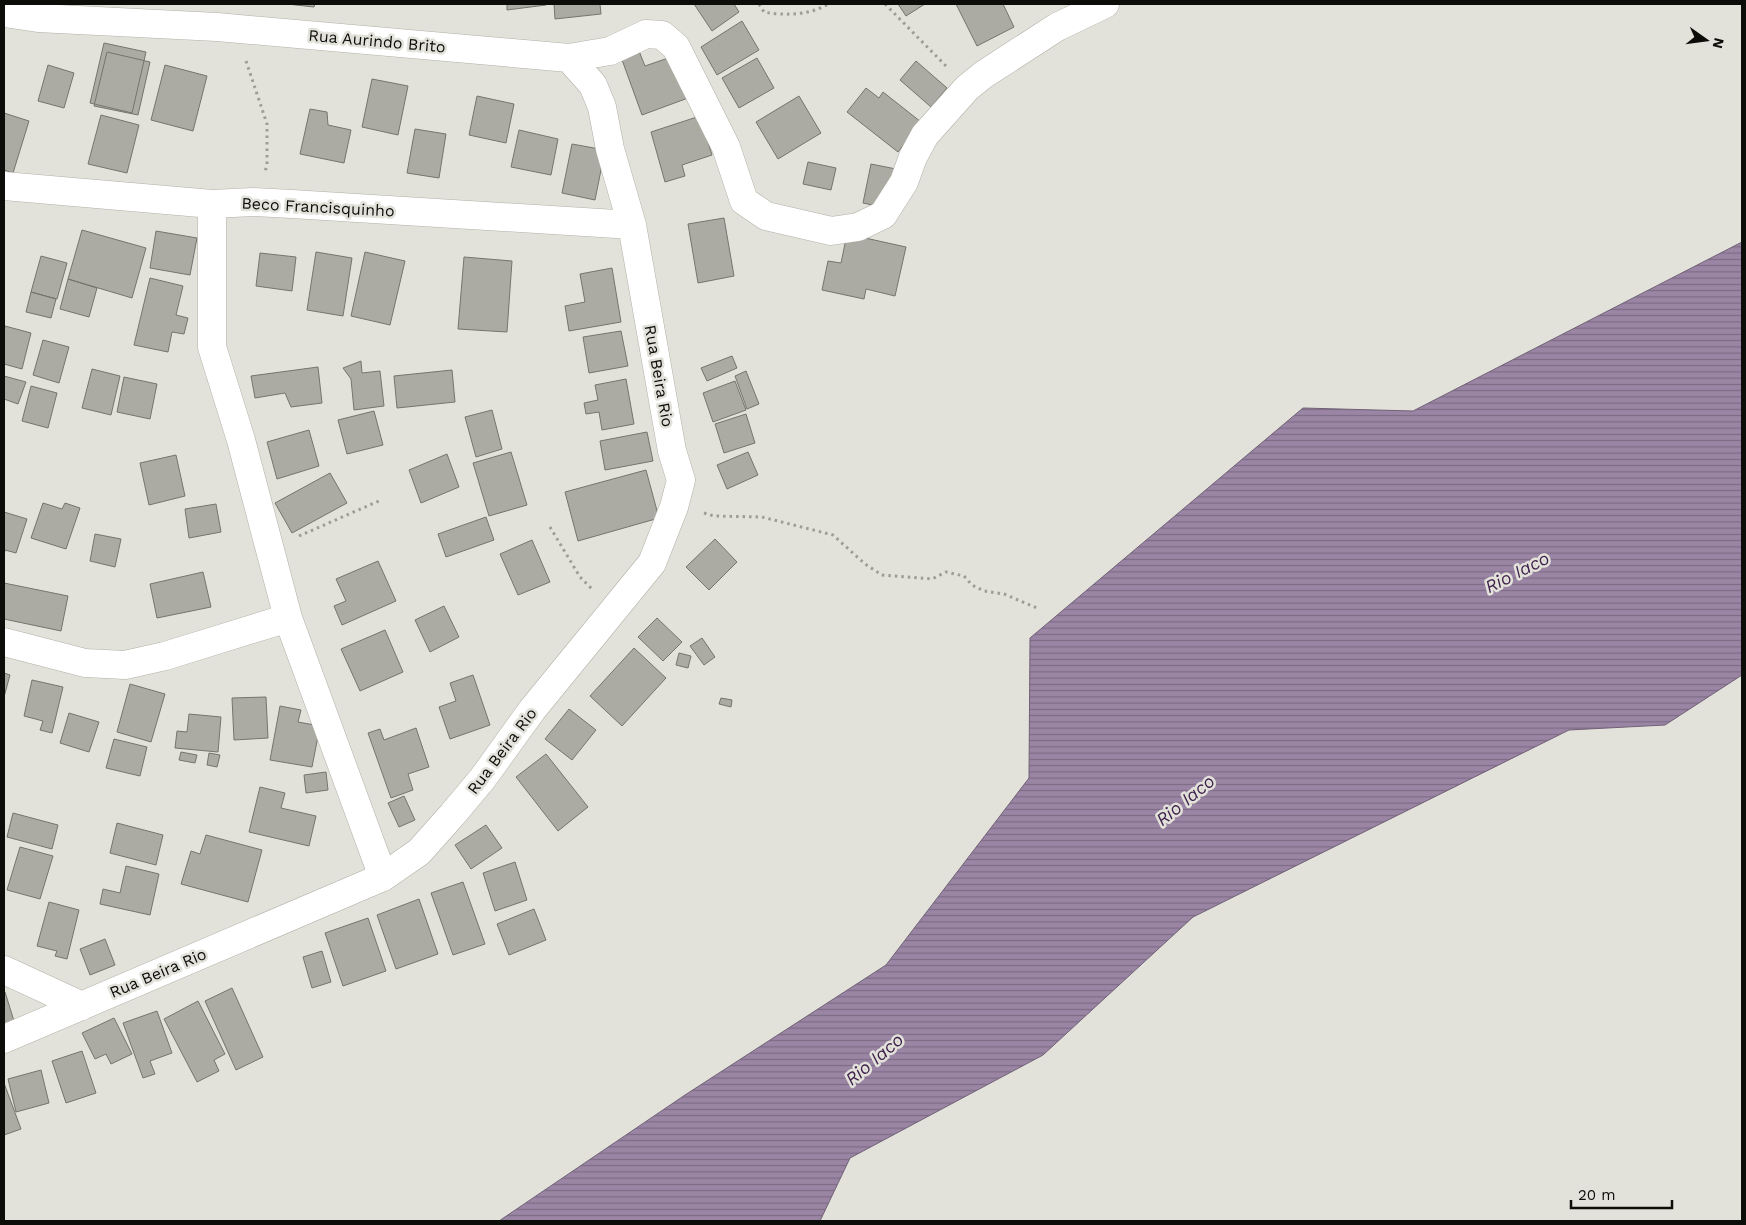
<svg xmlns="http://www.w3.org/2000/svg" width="1746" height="1225" font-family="'Work Sans',sans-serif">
  <defs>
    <pattern id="water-rules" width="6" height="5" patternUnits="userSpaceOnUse" patternTransform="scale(1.25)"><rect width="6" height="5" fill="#9b85a5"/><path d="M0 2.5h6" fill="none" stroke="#7d6b85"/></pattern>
  </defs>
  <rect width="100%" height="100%" fill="#e2e2da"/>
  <path fill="url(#water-rules)" stroke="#706176" d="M1742 242V675L1665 725 1569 730 1193 917 1043 1055 850 1158 820 1221H499L685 1095 886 965 1029 778 1030 638 1303 408 1413 411Z"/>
  <path fill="#ababa3" stroke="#75756e" d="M287 4H315L314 7Z
    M507 4H546V5L507 10Z
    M554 4H600L601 14 555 19Z
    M694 4H734L739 12 712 31Z
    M898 4H925L906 16Z
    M956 4H1003L1014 27 977 46Z
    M742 21 759 50 717 75 701 47Z
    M104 43 146 52 132 113 90 103Z
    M639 51 645 66 674 56 688 98 642 115 621 57Z
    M107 52 150 62 138 115 94 106Z
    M757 58 774 88 739 108 722 78Z
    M916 61 947 88 931 107 900 80Z
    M48 65 74 73 64 108 38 101Z
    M165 65 207 76 193 131 151 120Z
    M372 79 408 86 398 135 362 127Z
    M866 88 879 98 883 92 921 122 898 152 847 112Z
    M477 96 514 104 506 143 469 135Z
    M799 96 821 133 778 159 756 122Z
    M310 109 327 112 328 125 351 130 344 163 300 154Z
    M4 113 29 121 13 173 4 170Z
    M101 115 139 125 127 173 88 164Z
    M700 116 712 155 682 165 685 176 665 182 651 132Z
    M415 129 446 134 439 178 407 173Z
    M519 130 558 139 551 175 511 167Z
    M572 144 605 150 595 200 562 193Z
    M808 162 836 168 831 190 803 184Z
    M871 164 896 169 887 208 863 203Z
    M724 218 734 276 698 283 688 224Z
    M82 230 146 248 132 298 68 279Z
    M156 231 197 238 190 275 150 268Z
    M847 234 906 247 895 296 866 289 864 299 822 290 828 261 841 263Z
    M316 252 352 258 343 316 307 310Z
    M365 252 405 261 390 325 351 316Z
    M260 253 296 257 292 291 256 286Z
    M41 256 67 263 57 299 31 292Z
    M464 257 512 261 507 332 458 329Z
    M612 268 621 322 569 331 565 306 585 302 580 274Z
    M150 278 183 286 176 315 188 318 184 334 172 332 168 352 134 345Z
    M68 279 97 288 89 317 60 309Z
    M31 292 56 299 51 318 26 312Z
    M5 326 31 333 22 369 4 364V332Z
    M621 331 628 366 589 373 583 337Z
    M43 340 69 347 59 383 33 375Z
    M732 356 737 368 707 381 701 368Z
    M361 361 362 373 380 371 384 406 354 410 351 379 343 368Z
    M318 367 322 403 291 407 285 393 255 398 251 376Z
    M92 369 120 376 111 415 82 408Z
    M452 370 455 402 397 408 394 376Z
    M746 371 759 404 747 409 735 376Z
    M4 376 26 382 18 404 4 399Z
    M124 377 157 384 150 419 117 412Z
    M626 379 634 424 602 430 599 412 586 414 584 403 598 400 595 385Z
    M735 381 746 410 713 422 703 393Z
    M31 386 57 393 48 428 22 421Z
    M492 410 502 449 476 457 465 417Z
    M374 411 383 445 347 454 338 420Z
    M746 414 755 443 724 453 715 424Z
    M309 430 319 466 277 479 267 442Z
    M647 432 653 461 605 470 600 441Z
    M511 452 527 505 489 516 473 463Z
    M748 452 758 475 727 489 717 465Z
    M447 454 459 487 421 503 409 470Z
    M176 455 185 496 149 505 140 463Z
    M646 470 659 518 578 541 565 492Z
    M330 473 347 503 292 533 275 503Z
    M43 503 62 509 65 503 80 508 66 549 31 538Z
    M216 504 221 532 189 538 185 509Z
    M4 512 27 519 16 553 5 550 4 555Z
    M486 517 494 540 446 557 438 534Z
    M95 534 121 539 115 567 90 561Z
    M715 539 737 562 709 590 686 567Z
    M532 540 550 582 518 595 500 554Z
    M378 561 396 601 342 625 334 606 346 601 336 579Z
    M203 572 211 607 157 618 150 584Z
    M4 583 68 596 61 631 4 619Z
    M444 606 459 637 430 652 415 620Z
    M657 618 682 642 663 661 638 637Z
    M385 630 403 672 360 691 341 649Z
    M702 638 715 657 704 665 690 646Z
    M634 648 666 678 622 726 590 696Z
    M679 653 691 656 688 668 676 665Z
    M4 673 10 675 4 697Z
    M473 675 490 725 450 739 439 707 456 701 450 683Z
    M32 680 63 687 52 733 40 730 43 721 24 716Z
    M130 684 165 694 151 742 117 732Z
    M266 697 268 738 234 740 232 698Z
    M721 698 732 700 731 707 719 704Z
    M280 706 301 710 298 722 320 726 312 767 270 760Z
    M569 709 596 730 572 760 545 739Z
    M69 713 99 722 89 752 60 743Z
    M189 714 221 717 218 752 175 748 177 731 187 732Z
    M416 728 429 767 408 774 413 790 391 798 368 733 380 729 384 740Z
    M114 739 147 747 140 776 106 768Z
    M181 752 197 755 195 763 179 760Z
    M209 753 220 755 217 767 207 765Z
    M546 754 588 807 558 831 516 777Z
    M326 772 328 790 306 793 304 775Z
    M260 787 285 793 281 808 316 816 309 846 249 832Z
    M404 796 415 820 399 827 388 803Z
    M13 813 58 825 52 849 7 837Z
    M117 823 163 835 156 865 110 853Z
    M486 825 502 848 471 869 455 845Z
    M206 835 262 850 248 902 181 884 191 851 200 854Z
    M20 847 53 856 40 899 7 890Z
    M515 862 527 900 495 911 483 873Z
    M126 866 159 874 150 915 100 904 103 889 120 893Z
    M463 882 485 944 453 955 431 893Z
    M419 899 438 954 396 969 377 915Z
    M49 902 79 910 67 959 55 956 57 951 37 946Z
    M534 909 546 940 509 955 497 924Z
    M368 918 386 971 343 986 325 933Z
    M105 939 115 965 90 975 80 949Z
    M322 951 331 982 312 988 303 957Z
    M232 988 263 1057 236 1070 205 1001Z
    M5 992 14 1021 4 1024V993Z
    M198 1001 225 1054 214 1060 219 1071 197 1082 164 1019Z
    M157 1011 172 1053 150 1061 155 1074 143 1078 123 1023Z
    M114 1018 132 1054 111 1064 106 1054 95 1059 82 1033Z
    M82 1051 96 1093 66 1103 52 1061Z
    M41 1070 49 1103 16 1112 8 1079Z
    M4 1083 21 1129 4 1135Z"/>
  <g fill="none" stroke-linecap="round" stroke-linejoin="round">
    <defs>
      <path id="street" d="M4 13 38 18 217 27 569 58 593 85 602 107 610 149 632 225 672 451 681 480 674 507 652 563 532 710 483 778 452 815 419 852 383 877 4 1039
        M569 58 610 51 646 34 662 35 676 47 726 147 744 201 766 216 831 231 858 227 883 215 904 182 913 157 925 135 967 88 983 75 1057 27 1105 4
        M4 186 212 204 253 202 292 204 632 225
        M212 204V347L241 440 288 618 383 877
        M4 642 85 663 125 665 165 656 288 618
        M4 970 82 1006"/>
    </defs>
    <use href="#street" stroke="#b1b1a9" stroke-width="29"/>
    <path stroke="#9d9d96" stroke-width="3" stroke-dasharray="2.5 4" stroke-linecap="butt" d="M759 4 764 12C784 16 811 15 828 4
      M885 4 946 66
      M246 61 267 124V166L265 171
      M704 513 714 516 762 517 833 535 865 564 882 575 932 579 946 572 964 576 972 585 984 591 1004 594 1037 608
      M550 527 580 577 592 589
      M299 536 381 500"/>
    <use href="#street" stroke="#fff" stroke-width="28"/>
  </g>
  <g text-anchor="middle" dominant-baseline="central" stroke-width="5" stroke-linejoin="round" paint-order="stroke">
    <g font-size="16" fill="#0c0c09" stroke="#e2e2da">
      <text transform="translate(377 41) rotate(5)">Rua Aurindo Brito</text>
      <text transform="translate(318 207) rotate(3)">Beco Francisquinho</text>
      <text transform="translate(659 376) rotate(80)">Rua Beira Rio</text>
      <text transform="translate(502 751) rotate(-53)">Rua Beira Rio</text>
      <text transform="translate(158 973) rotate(-23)">Rua Beira Rio</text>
    </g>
    <g font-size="18" font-style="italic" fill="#3e1f4b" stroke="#e2e2da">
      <text transform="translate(1517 572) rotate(-27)">Rio Iaco</text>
      <text transform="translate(1185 800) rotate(-39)">Rio Iaco</text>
      <text transform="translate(874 1059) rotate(-40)">Rio Iaco</text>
    </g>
  </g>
  <rect width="1746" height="1225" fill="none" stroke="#0c0c09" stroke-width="10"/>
  <g transform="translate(1706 40) rotate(104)" stroke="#e2e2da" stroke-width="4" paint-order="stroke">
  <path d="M0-4L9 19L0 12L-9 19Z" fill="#0c0c09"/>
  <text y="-8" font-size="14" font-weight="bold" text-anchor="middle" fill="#0c0c09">N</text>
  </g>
  <path d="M1571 1200v8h101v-8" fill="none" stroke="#0c0c09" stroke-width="2.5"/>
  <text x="1578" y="1200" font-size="15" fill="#0c0c09" stroke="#e2e2da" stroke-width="4" paint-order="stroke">20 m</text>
</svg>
